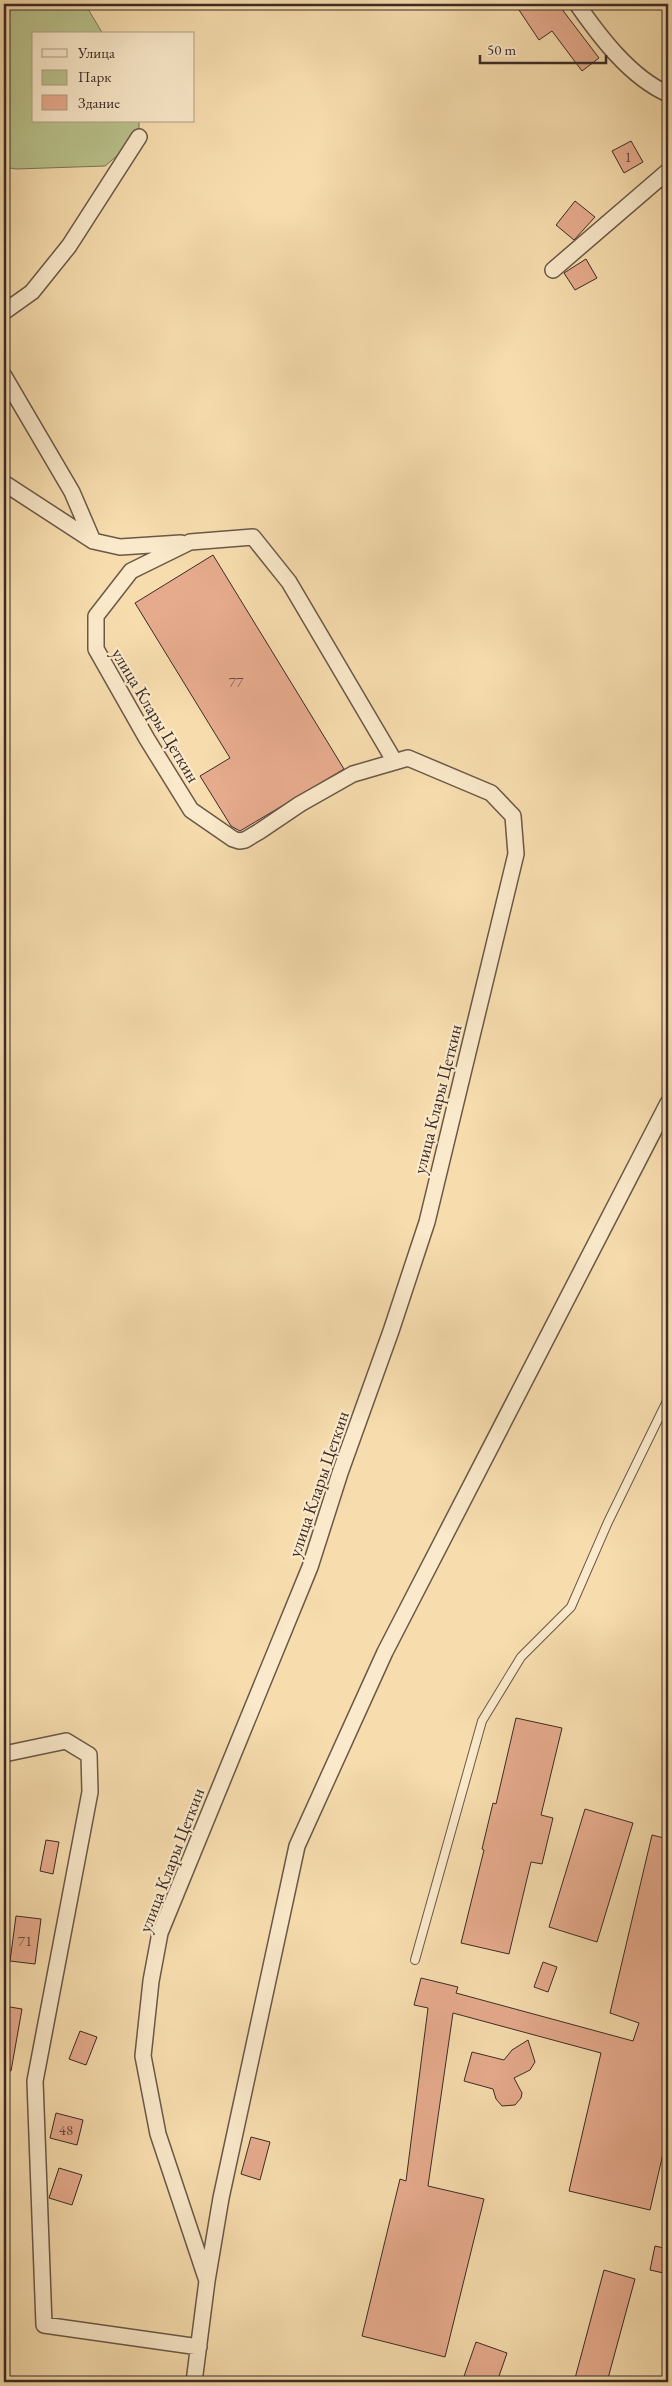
<svg xmlns="http://www.w3.org/2000/svg" width="672" height="2386" font-family="'EB Garamond',serif">
  <rect width="100%" height="100%" fill="#f7ddae"/>
  <filter id="stains"><feTurbulence type="fractalNoise" baseFrequency=".004" numOctaves="4"/><feColorMatrix values="0 0 0 0 .2 0 0 0 0 .09 0 0 0 0 .02 0 0 0 .5 -.17"/></filter>
  <radialGradient id="worn" r=".72"><stop offset=".6" stop-color="#630" stop-opacity="0"/><stop offset="1" stop-color="#630" stop-opacity=".3"/></radialGradient>
  <path fill="#b9c28c" stroke="#7a7659" d="M4 4H85L103 34H34V121H139V137L105 166 16 169 4 167Z"/>
  <path fill="#e6ab8d" stroke="#3b2b26" d="M528 4H558L599 58 582 71 552 31 539 40 519 10Z
    M631 141 643 162 624 173 612 151Z
    M575 201 595 217 574 240 556 225Z
    M586 259 597 278 575 290 564 273Z
    M213 555 344 769 240 831 231 826 200 776 230 758 135 603Z
    M516 1718 562 1728 541 1815 553 1818 542 1864 531 1862 509 1954 461 1943 484 1850 482 1849 493 1803 496 1804Z
    M585 1809 633 1823 597 1942 549 1927Z
    M652 1835 668 1839V2132L650 2210 569 2191 601 2053 453 2013 428 2186 484 2199 445 2357 362 2336 400 2179 406 2181 428 2008 414 2005 421 1978 458 1987 456 1993 633 2041 639 2023 610 2013Z
    M46 1840 59 1842 53 1874 40 1871Z
    M16 1916 41 1919 35 1964 10 1961Z
    M543 1962 557 1967 548 1992 534 1987Z
    M4 2006 22 2009 11 2071 4 2070Z
    M80 2031 97 2037 86 2065 69 2059Z
    M528 2040 535 2062 530 2070 514 2078 522 2093 521 2098 515 2105 502 2106 496 2099 493 2089 464 2081 472 2052 504 2060 512 2050Z
    M56 2113 83 2120 77 2145 50 2138Z
    M251 2137 270 2142 260 2180 241 2174Z
    M59 2168 82 2175 72 2205 49 2198Z
    M655 2246 668 2249V2274L650 2270Z
    M604 2270 635 2279 607 2382H574Z
    M476 2342 507 2353 497 2382H462Z"/>
  <g fill="none" stroke-linecap="round" stroke-linejoin="round">
    <defs>
      <path id="lane" d="M415 1960 482 1721 521 1657 571 1607 608 1522 668 1399"/>
      <path id="street" d="M577 4C600 37 630 77 668 94
        M553 270 668 171
        M4 312 32 292 69 246 139 137
        M4 376 72 492 93 541 120 547 181 543
        M4 483 93 541
        M4 1754 66 1741 89 1755 90 1792 35 2081 44 2325 199 2347
        M207 2281 158 2134 143 2056 151 1981 160 1933 310 1567 340 1473 391 1331 427 1222 516 854 513 816 491 793 408 758 353 774 300 804 260 831 245 840 239 841 233 839 191 810 147 739 96 649V616L131 571 190 542 253 537 289 582 395 762
        M194 2382 207 2281 221 2198 297 1846 385 1652 668 1103"/>
    </defs>
    <use href="#lane" stroke="#6a5848" stroke-width="10"/>
    <use href="#street" stroke="#6a5848" stroke-width="18"/>
    <use href="#lane" stroke="#fae9ca" stroke-width="8"/>
    <use href="#street" stroke="#fae9ca" stroke-width="15"/>
  </g>
  <g text-anchor="middle" dominant-baseline="central" stroke-width="4.5" stroke-linejoin="round" paint-order="stroke">
    <g font-size="15" fill="#664b40">
      <text x="628" y="156">1</text>
      <text x="236" y="681">77</text>
      <text x="25" y="1940">71</text>
      <text x="66" y="2129">48</text>
    </g>
    <g font-size="18" fill="#3b2b26" stroke="#fae9ca">
      <text transform="translate(156 715) rotate(59)">улица Клары Цеткин</text>
      <text transform="translate(437 1099) rotate(-76)">улица Клары Цеткин</text>
      <text transform="translate(318 1484) rotate(-71)">улица Клары Цеткин</text>
      <text transform="translate(171 1860) rotate(-69)">улица Клары Цеткин</text>
    </g>
  </g>
  <rect width="672" height="2386" fill="none" stroke="#f7ddae" stroke-width="20"/>
  <rect x="5" y="5" width="662" height="2376" fill="none" stroke="#3b2b26" stroke-width="2.5"/>
  <rect x="10" y="10" width="652" height="2366" fill="none" stroke="#3b2b26"/>
  <rect x="32" y="32" width="162" height="90" fill="#fae9ca" stroke="#ae9d88"/>
  <rect x="42" y="49" width="25" height="8" fill="#fae9ca" stroke="#ae9d88"/>
  <text x="78" y="58" font-size="15" fill="#3b2b26">Улица</text>
  <rect x="42" y="70" width="25" height="15" fill="#b9c28c" stroke="#ae9d88"/>
  <text x="78" y="82" font-size="15" fill="#3b2b26">Парк</text>
  <rect x="42" y="95" width="25" height="15" fill="#e6ab8d" stroke="#ae9d88"/>
  <text x="78" y="108" font-size="15" fill="#3b2b26">Здание</text>
  <path d="M480 55v8h126v-8" fill="none" stroke="#3b2b26" stroke-width="2.5"/>
  <text x="487" y="55" font-size="15" fill="#3b2b26" stroke="#fae9ca" stroke-width="4" paint-order="stroke">50 m</text>
  <rect width="100%" height="100%" filter="url(#stains)"/>
  <rect width="100%" height="100%" fill="url(#worn)"/>
</svg>
